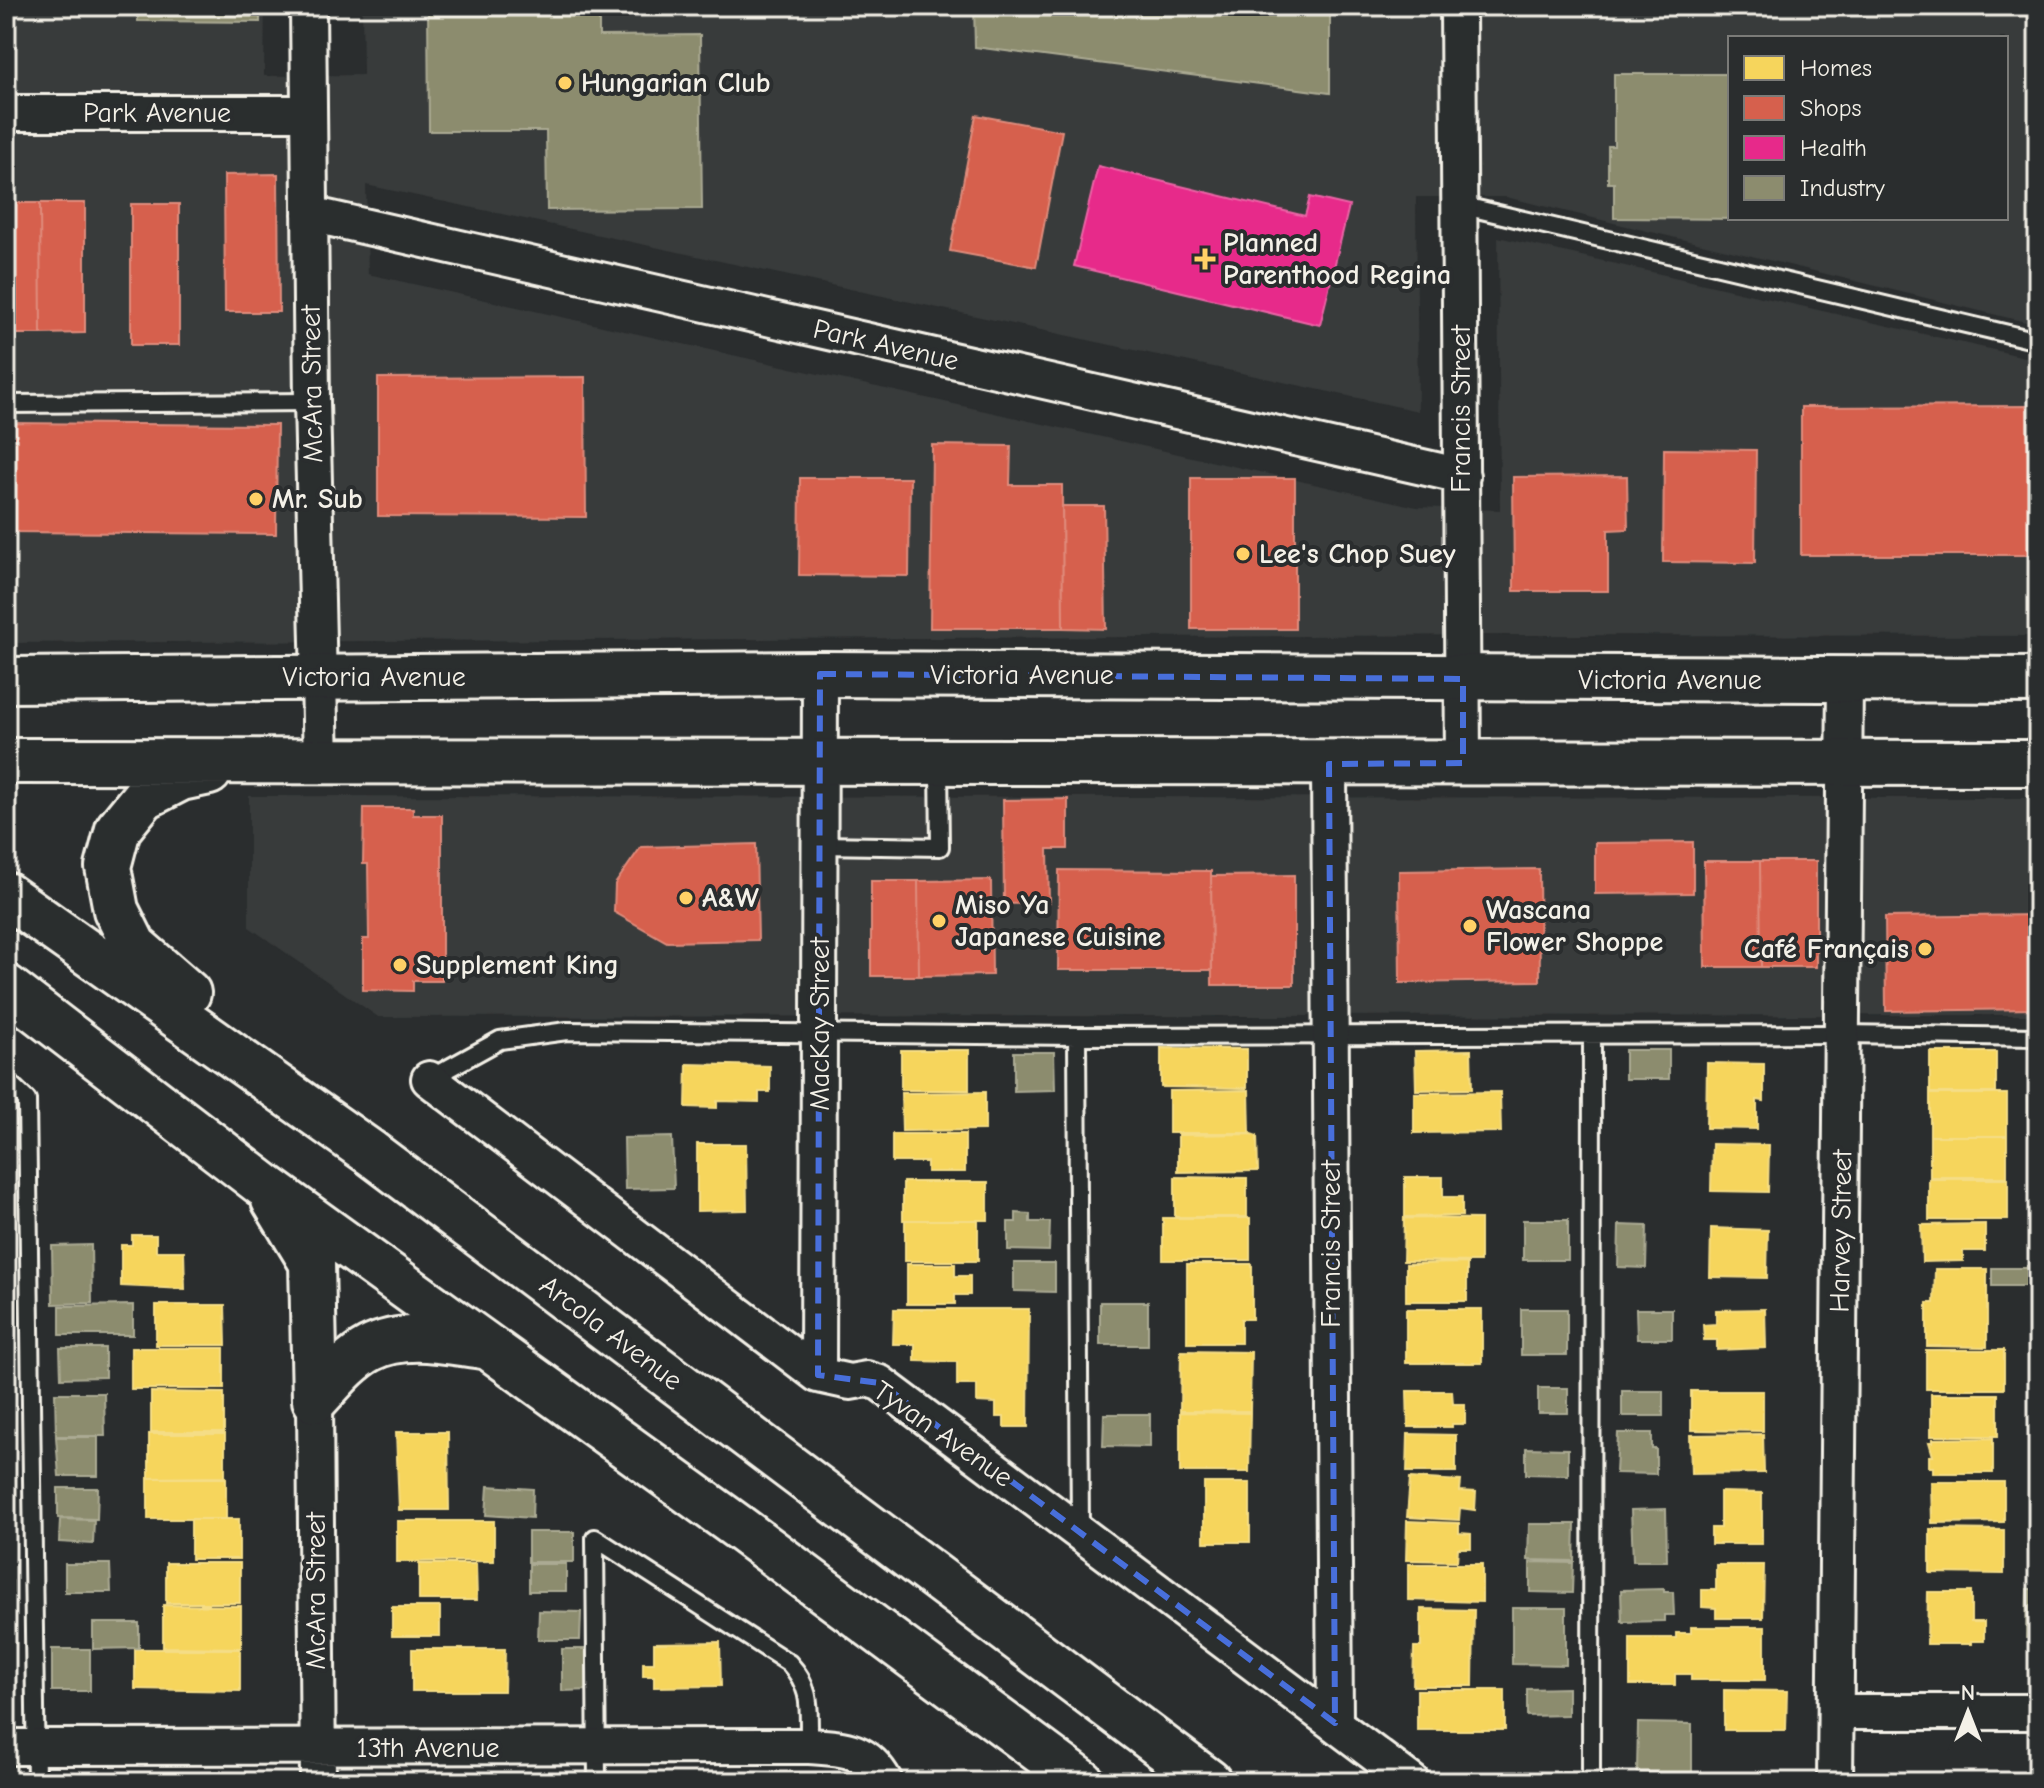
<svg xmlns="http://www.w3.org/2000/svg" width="2044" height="1788" font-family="'Comic Neue',sans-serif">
  <rect width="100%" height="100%" fill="#2a2d2e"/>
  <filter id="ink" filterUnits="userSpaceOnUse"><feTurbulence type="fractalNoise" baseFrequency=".0125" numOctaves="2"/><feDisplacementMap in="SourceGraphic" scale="16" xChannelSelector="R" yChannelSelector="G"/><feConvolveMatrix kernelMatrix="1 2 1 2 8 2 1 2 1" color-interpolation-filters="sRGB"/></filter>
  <g filter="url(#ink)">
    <path fill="#373a3a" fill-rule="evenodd" d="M6 6H265L264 76 363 75 362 6H2038V325L1506 197H1416L1418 411 366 185 368 274 1417 507 1500 510 1498 237 2038 360V636L1512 635 6 643ZM1730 38H2006V218H1730Z
      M249 796 2038 798V1015L378 1017 249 927Z"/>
    <path fill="#f6d55c" stroke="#f5dd86" stroke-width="2" d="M1161 1048 1247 1049V1088L1161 1087Z
      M901 1050H969V1090H901Z
      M1471 1050 1472 1089 1416 1090 1415 1051Z
      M1930 1052H1996V1093H1930Z
      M1707 1063 1764 1064V1101L1757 1100V1129L1706 1128Z
      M687 1064 770 1066V1092H759V1102L717 1101V1108L686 1107Z
      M1249 1090 1250 1133H1169V1091Z
      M985 1092V1130L902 1131 901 1093Z
      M1500 1092 1501 1132 1414 1133V1093Z
      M1930 1094H2007V1136H1930Z
      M892 1134H965V1172H927V1162H892Z
      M1251 1134 1257 1136 1258 1171 1178 1172V1135Z
      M1930 1136H2007V1177H1930Z
      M697 1144H746L747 1210 697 1211Z
      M1712 1144 1769 1145 1768 1192 1711 1191Z
      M1175 1177 1247 1178V1217H1175Z
      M1405 1177H1443V1197H1462V1216L1405 1217Z
      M1929 1179H2008V1220H1929Z
      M903 1182H988V1220H903Z
      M1163 1218H1250V1260H1163Z
      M1404 1218 1480 1219V1262L1403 1261Z
      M905 1220H978V1261H905Z
      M1985 1224V1251H1963V1261L1922 1262 1921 1225Z
      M1711 1228 1768 1230 1767 1278 1710 1277Z
      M132 1235H156V1251H184L185 1289 121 1286V1245H132Z
      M1467 1263V1301H1406V1264Z
      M907 1264H955V1276H970V1295H955V1304H907Z
      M1187 1264H1252V1319H1241V1343H1187Z
      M1935 1269H1987V1347L1927 1346V1303H1934Z
      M156 1305H225L226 1345H156Z
      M894 1309H1029L1028 1427H1004V1417H996V1403L977 1402V1385H957V1362L915 1361V1344H893Z
      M1406 1309H1482V1363H1406Z
      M1765 1309 1766 1348 1717 1350V1340H1704L1703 1325 1716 1324V1310Z
      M131 1348H224V1389H131Z
      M1926 1350H2004V1389H1926Z
      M1181 1351 1251 1352 1250 1411H1180Z
      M1407 1391H1452L1453 1404H1465V1424H1452V1427H1408Z
      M1691 1391H1763V1431L1691 1430Z
      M151 1392 224 1393V1432H151Z
      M1931 1394H1998V1436H1931Z
      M1180 1412 1250 1413 1249 1472H1180Z
      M396 1432H448L449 1510H399Z
      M149 1434H225V1477L149 1478Z
      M1408 1434 1456 1435V1472H1407Z
      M1763 1434 1764 1473 1691 1474 1690 1435Z
      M1993 1438V1473H1933V1467H1929V1456H1933L1929 1442H1933V1439Z
      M148 1478H226V1519H148Z
      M1410 1478 1461 1481 1460 1491 1476 1492 1475 1510 1460 1508 1459 1520 1407 1517Z
      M1931 1482H2004V1522L1932 1523Z
      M1204 1483H1250V1542H1204Z
      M1720 1492 1762 1493V1544H1711V1528H1720Z
      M191 1519H239V1559H191Z
      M397 1521H494V1561L397 1562Z
      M1407 1521 1459 1523V1533L1471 1534V1548H1458L1457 1561 1406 1560Z
      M1930 1529 2004 1530V1574L1930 1573Z
      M166 1563H240V1603H166Z
      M419 1564H476L477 1600H419Z
      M1408 1564H1482V1602L1408 1600Z
      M1716 1565H1764L1763 1618H1716V1608L1702 1607V1590H1716Z
      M1928 1592H1971V1622H1984V1641H1971V1644H1927Z
      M163 1605 241 1606V1648L163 1647Z
      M392 1607H440V1636H392Z
      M1421 1609 1474 1610 1473 1686H1413L1414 1647H1421Z
      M1691 1627H1765V1680H1691V1674H1675V1685H1630V1638H1676V1633H1691Z
      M720 1642 721 1686 654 1687V1676H643V1663H654V1643Z
      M135 1649H240V1691L135 1689Z
      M412 1649H505L504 1691H412Z
      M1417 1690H1505V1730H1417Z
      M1724 1690 1787 1691 1786 1730H1724Z
      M1778 1777V1782H1732V1778Z"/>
    <path fill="#d6604d" stroke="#df8c7c" stroke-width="2" d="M976 115 1062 131 1036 267 950 251Z
      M278 174 279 312H225L224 175Z
      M6 203H40L41 334H6Z
      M40 203H85V333L41 334Z
      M131 204H179V345H131Z
      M585 377 586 517 378 516V378Z
      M2027 406 2029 555H1801V407Z
      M6 423 277 425 276 534 6 532Z
      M932 445 1011 446 1010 485H1062L1063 628H930Z
      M1664 449 1756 450 1755 563 1663 562Z
      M1627 476 1628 529 1608 530V591H1514L1513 477Z
      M800 478H910L909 576 799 575Z
      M1191 478H1295V629H1191Z
      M1062 506H1104L1106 629 1063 628Z
      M2035 507H2038V596H2035Z
      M1068 799V849H1048L1049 903 1004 904 1003 800Z
      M364 808H413V815H442V981H413V991L363 990V939H369L368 864H363Z
      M1693 842V893L1595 894V843Z
      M756 844 758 940 667 942 614 912 615 884 641 847Z
      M1704 861H1760L1761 967H1705Z
      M1760 861H1816V967H1761Z
      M1539 869 1540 981 1400 983 1399 871Z
      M1059 870 1211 871 1212 970H1058Z
      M1294 875V985H1212L1211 876Z
      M991 880 992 975 919 976 918 881Z
      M871 881H918L919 976H871Z
      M2038 915V1009L1886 1011 1885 917Z"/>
    <path fill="#e7298a" stroke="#eb65a6" stroke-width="2" d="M1098 166 1305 216 1310 197 1349 206 1320 325 1074 266Z"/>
    <path fill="#8c8c6e" stroke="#abaa93" stroke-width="2" d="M138 6H260V22L138 21Z
      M428 6H599V36L700 35 702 209 547 210 546 131H429Z
      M974 6H1330V93L975 47Z
      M1614 74H1730V218L1741 219 1614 218V183H1608V146H1614Z
      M1625 1050H1669V1079H1625Z
      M1014 1052H1054L1055 1090 1014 1091Z
      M2038 1096V1136H2029L2028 1097Z
      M672 1137 674 1188 625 1189 624 1138Z
      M1016 1213 1030 1214V1222H1050L1049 1251 1008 1250V1222H1016Z
      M1523 1220H1568V1260H1523Z
      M2035 1222H2038V1264H2034Z
      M1619 1225 1647 1226 1646 1268 1618 1267Z
      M91 1245 92 1303 53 1304 52 1246Z
      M1014 1263H1055V1292L1014 1291Z
      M2027 1266H2038V1311H2027L2026 1286H1992V1268H2027Z
      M1100 1302H1148V1345H1100Z
      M133 1305V1335H60V1306Z
      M1521 1309H1567V1355H1521Z
      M1636 1309H1672V1339H1637Z
      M60 1348H105V1377L61 1378Z
      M1538 1388H1568V1413H1538Z
      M1622 1391H1663V1416H1622Z
      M55 1393H104L105 1436H56Z
      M1104 1414H1150V1447L1103 1446Z
      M1618 1433H1652V1449H1656V1474L1616 1473Z
      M56 1437H98V1476H59Z
      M1526 1448 1568 1449V1475L1526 1474Z
      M488 1486 533 1489 532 1518 486 1515Z
      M58 1488H98L97 1519 58 1518Z
      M1666 1509 1667 1561H1633L1631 1510Z
      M60 1519 94 1520 93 1544 59 1542Z
      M1529 1524H1575L1574 1561 1528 1560Z
      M528 1532H574V1562H528Z
      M2033 1547 2038 1548V1587H2033Z
      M1530 1562 1573 1563 1572 1593 1530 1592Z
      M65 1564H110L111 1592H65Z
      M529 1564H566V1591H529Z
      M6 1581H12L11 1688H6Z
      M1664 1589V1592H1673L1674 1615H1664V1621L1622 1622 1621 1590Z
      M2027 1589H2038V1638H2026Z
      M1512 1608H1566V1665L1512 1664Z
      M539 1611 581 1612 580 1640H538Z
      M93 1623H139V1648L93 1649Z
      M52 1649H90V1691H52Z
      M562 1649H592V1690L562 1691Z
      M1568 1688V1715L1527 1716V1689Z
      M1638 1723 1692 1724V1773L1637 1772Z"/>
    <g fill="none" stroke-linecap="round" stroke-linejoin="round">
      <defs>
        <path id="service" d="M1460 205 2038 341
          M6 404 312 402
          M821 845 940 847 939 763
          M1077 1036 1080 1533
          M429 1079 500 1040 567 1031 1077 1036 1843 1034 2038 1037
          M6 1080 27 1100 36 1782
          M597 1782 595 1538 789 1663C814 1690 808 1711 809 1746
          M1591 1782 1592 1036"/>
        <path id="minor" d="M308 6 312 402 321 761
          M1458 6 1463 763
          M6 113H308
          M310 214 1462 476
          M1329 764 1335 1723
          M429 1079 818 1375 850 1382 867 1379 880 1383 1412 1782
          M818 1375 820 674
          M315 1400 318 1782
          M1836 1712H2038
          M6 1747 809 1746C843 1748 867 1748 885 1782
          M1835 1782 1845 680"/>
        <path id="primary" d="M6 680 820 674 2038 680
          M6 761 2038 763
          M6 895 371 1153 1209 1782
          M6 987 264 1185 738 1527 1082 1782
          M188 993 134 946 116 910 108 867 118 829 144 797 181 778 209 772
          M274 1200 312 1263 315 1400
          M315 1400C331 1383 349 1360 370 1349 404 1331 446 1341 482 1346"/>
      </defs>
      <use href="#service" stroke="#f4f1e8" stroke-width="22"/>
      <use href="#minor" stroke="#f4f1e8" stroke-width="40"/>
      <use href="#primary" stroke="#f4f1e8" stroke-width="50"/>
      <use href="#service" stroke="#2a2d2e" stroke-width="16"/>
      <use href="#minor" stroke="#2a2d2e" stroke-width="34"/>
      <use href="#primary" stroke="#2a2d2e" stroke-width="44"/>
    </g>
  </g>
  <path fill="none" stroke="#486fdb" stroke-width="6" stroke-dasharray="16 10" stroke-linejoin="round" d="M820 674 1463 679V763L1329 764 1335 1723 880 1383 818 1375Z"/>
  <g fill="#ffd166" stroke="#2a2d2e" stroke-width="3">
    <circle cx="565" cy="83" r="8"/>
    <path d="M1201 247h8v8h8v8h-8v8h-8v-8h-8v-8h8z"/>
    <circle cx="256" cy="499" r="8"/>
    <circle cx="1243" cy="554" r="8"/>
    <circle cx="686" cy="898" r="8"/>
    <circle cx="939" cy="921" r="8"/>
    <circle cx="1470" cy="926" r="8"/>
    <circle cx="1925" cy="949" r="8"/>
    <circle cx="400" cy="965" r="8"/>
  </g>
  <g text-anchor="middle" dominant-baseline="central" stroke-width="8" stroke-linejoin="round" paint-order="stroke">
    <g font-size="28" font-weight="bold" fill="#f4f1e8" stroke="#2a2d2e" text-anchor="start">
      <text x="581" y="83">Hungarian Club</text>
      <text x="1223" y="243">Planned<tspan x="1223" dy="32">Parenthood Regina</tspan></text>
      <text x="272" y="499">Mr. Sub</text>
      <text x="1259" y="554">Lee's Chop Suey</text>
      <text x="702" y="898">A&amp;W</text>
      <text x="955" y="905">Miso Ya<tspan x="955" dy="32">Japanese Cuisine</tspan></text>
      <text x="1486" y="910">Wascana<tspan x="1486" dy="32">Flower Shoppe</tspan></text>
      <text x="1909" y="949" text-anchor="end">Café Français</text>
      <text x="416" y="965">Supplement King</text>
    </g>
    <g font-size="28" fill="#f4f1e8" stroke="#2a2d2e">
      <text x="157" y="113">Park Avenue</text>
      <text transform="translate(886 345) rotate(13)">Park Avenue</text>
      <text transform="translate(312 384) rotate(-91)">McAra Street</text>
      <text transform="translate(1461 409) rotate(-90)">Francis Street</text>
      <text x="1022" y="675">Victoria Avenue</text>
      <text x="374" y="677">Victoria Avenue</text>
      <text x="1670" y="680">Victoria Avenue</text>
      <text transform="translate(820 1024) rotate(-90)">MacKay Street</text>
      <text transform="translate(1841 1231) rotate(-89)">Harvey Street</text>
      <text transform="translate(1331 1244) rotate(-90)">Francis Street</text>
      <text transform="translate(611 1333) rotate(37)">Arcola Avenue</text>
      <text transform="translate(943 1434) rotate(35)">Tyvan Avenue</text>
      <text transform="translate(316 1591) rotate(-90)">McAra Street</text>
      <text x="428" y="1748">13th Avenue</text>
    </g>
  </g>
  <rect width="2044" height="1788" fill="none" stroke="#2a2d2e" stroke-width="32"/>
  <rect x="16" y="16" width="2012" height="1756" fill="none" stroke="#f4f1e8" stroke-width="3" filter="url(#ink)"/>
  <rect x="1728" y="36" width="280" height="184" fill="#2a2d2e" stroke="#7b7b78" stroke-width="2"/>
  <rect x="1744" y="56" width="40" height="24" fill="#f6d55c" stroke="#7b7b78" stroke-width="2"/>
  <text x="1800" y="76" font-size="24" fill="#f4f1e8">Homes</text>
  <rect x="1744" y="96" width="40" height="24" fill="#d6604d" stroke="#7b7b78" stroke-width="2"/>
  <text x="1800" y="116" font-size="24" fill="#f4f1e8">Shops</text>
  <rect x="1744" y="136" width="40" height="24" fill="#e7298a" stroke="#7b7b78" stroke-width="2"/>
  <text x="1800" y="156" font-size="24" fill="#f4f1e8">Health</text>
  <rect x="1744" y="176" width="40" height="24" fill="#8c8c6e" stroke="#7b7b78" stroke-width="2"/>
  <text x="1800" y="196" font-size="24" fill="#f4f1e8">Industry</text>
  <g transform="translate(1968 1712)" stroke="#2a2d2e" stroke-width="6" paint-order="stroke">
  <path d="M0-6L14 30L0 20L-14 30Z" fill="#f4f1e8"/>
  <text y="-12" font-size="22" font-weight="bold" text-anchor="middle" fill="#f4f1e8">N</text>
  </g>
</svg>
